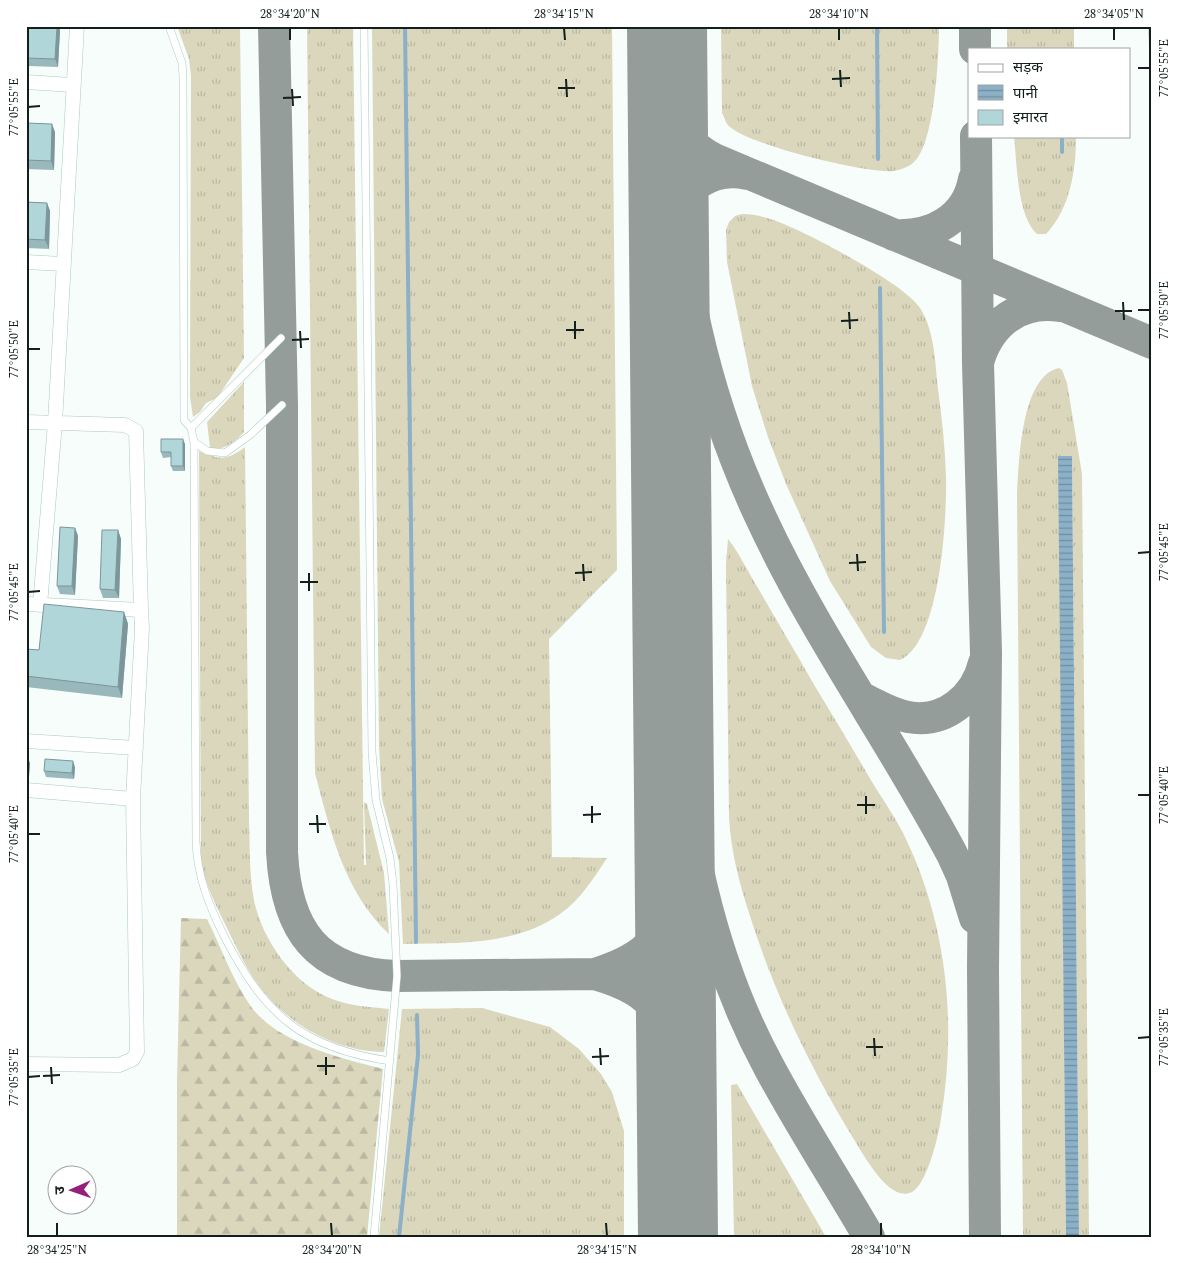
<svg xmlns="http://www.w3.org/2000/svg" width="1178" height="1263" font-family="Spectral,'Noto Sans Devanagari',serif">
  <defs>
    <pattern id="grass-tufts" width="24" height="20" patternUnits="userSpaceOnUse" patternTransform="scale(1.25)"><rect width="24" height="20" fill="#dad7bd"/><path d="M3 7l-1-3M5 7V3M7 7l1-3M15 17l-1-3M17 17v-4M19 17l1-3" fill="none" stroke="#bab8a2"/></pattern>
    <pattern id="forest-firs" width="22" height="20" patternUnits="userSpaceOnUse" patternTransform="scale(1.25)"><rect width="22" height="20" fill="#dad7bd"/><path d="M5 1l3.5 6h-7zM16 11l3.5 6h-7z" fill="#bab8a2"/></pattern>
    <pattern id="water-rules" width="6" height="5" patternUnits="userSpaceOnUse" patternTransform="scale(1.25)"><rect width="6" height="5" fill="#8bb0c7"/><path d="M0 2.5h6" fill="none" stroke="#708fa1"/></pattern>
  </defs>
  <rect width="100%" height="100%" fill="#f7fdfb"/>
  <path fill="url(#grass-tufts)" d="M177 26H240L244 358 217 398 206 403 200 412 193 417 190 397 191 76 189 59Z
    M307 26H353L364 865H366L364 802 367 804 384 873 389 934C344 892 330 830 315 773Z
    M372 26H612L617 570 549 639 552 857 607 858C594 878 580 900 560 914 515 946 456 943 403 944L399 862 382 799 379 746Z
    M721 26H939C939 55 935 143 914 162 909 167 900 170 893 171 867 174 742 144 727 124 725 121 724 116 722 113Z
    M1007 26H1074V49H1007Z
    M1148 26H1152V115Z
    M1014 136H1076C1076 171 1070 209 1046 234H1037C1017 216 1017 163 1014 136Z
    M742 214C754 214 765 217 776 221 805 231 905 284 920 308 935 332 935 362 938 389 942 418 945 447 946 476 947 516 941 642 900 660L886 658 871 647 830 581 786 484 768 437 752 386 727 262 726 230 729 222 735 216Z
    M1059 368 1062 370 1067 383 1082 474 1089 1237H1079L1072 457 1059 456 1066 1237H1023L1017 496C1019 465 1020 376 1059 368Z
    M244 382V432C236 441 223 452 210 448L207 422Z
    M245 447 249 820C250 847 249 874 254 900 262 940 294 985 332 999 350 1006 370 1007 389 1009L384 1052C339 1052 290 1026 262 990 248 972 238 951 228 930 217 908 207 888 201 864L199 451C219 459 225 462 245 447Z
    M728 539C740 554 748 572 758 588 776 620 795 651 813 683 833 716 853 749 872 782 883 800 896 818 905 837 947 924 957 1023 941 1118 939 1135 927 1184 912 1192 889 1204 863 1153 853 1138 810 1067 774 993 749 913 739 882 731 851 729 818L726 564Z
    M482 1008 550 1027 579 1049 601 1074 612 1092 624 1131V1237H379L402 1009Z
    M737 1084 826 1237H734L731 1085Z"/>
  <path fill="url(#forest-firs)" d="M181 918 207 919C221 947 233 982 252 1008 280 1044 341 1058 383 1069L367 1237H177V1081Z"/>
  <path fill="url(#water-rules)" d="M1058 456H1072L1079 1237H1066Z"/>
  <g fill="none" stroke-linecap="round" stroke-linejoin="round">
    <path stroke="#8bb0c7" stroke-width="4" d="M405 26 416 942
      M877 26 878 159
      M1062 136V152
      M880 288 884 632
      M399 1237 418 1055 417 1015"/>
    <path stroke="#949d9a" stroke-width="32" d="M274 26 282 405V852C286 930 316 973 397 976L595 974C663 953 671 924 675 857
      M975 26V49
      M668 101C676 129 689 146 714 159L1152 343
      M669 131C678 270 702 393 762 520 816 636 892 741 952 854L962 876 975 918
      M976 136 978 363 986 653 983 969 985 1237
      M672 221C680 188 713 166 747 174
      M894 235C932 237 967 219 974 179
      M979 359C991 322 1021 300 1060 306
      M862 698C877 705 891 714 908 717 945 724 976 697 984 663
      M673 701C685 829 707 953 769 1067 800 1125 836 1180 869 1237
      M595 974C662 993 669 1021 677 1085"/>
    <path stroke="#949d9a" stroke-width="80" d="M667 26 678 1237"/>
    <defs>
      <path id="lane" d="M169 26 182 63 183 76 184 420 191 428 194 442 196 841C197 876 209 906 225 938 265 1015 302 1048 390 1061
        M364 26 372 752 376 800 390 858 393 884 397 976 374 1237
        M191 428 281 338
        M194 442 207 451 225 453 250 435 282 405"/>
      <path id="street" d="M26 82 72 85
        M26 262 63 264
        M26 422 125 425 136 431 141 610
        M26 604 141 610 142 628 133 799 26 790
        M40 605 55 423 77 26
        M26 741 136 748
        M26 1064 119 1065 133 1059 137 1052 133 799"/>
    </defs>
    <use href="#lane" stroke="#aacbbe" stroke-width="8"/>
    <use href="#street" stroke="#aacbbe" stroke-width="15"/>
    <use href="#lane" stroke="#fff" stroke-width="7"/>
    <use href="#street" stroke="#fff" stroke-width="14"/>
  </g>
  <path fill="#98b8bb" d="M60 30 58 67 29 66 26 59V48Z
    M26 123 55 132 54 170 26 169Z
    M26 202 47 203 50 211 49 249 26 248Z
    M185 444V471H173L171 466V457L163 458 161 452Z
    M75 528 78 536 75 595 60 594 57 586Z
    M118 530 121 539 119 598H103L100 589Z
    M124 612 128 624 122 698 26 687V649L39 650Z
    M26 757H27L30 763 29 776H26Z
    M75 767 74 779 46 777 44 771Z"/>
  <path fill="#7c9699" d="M57 26H59L60 30 58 67 55 59Z
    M52 124 55 132 54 170 51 161Z
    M47 203 50 211 49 249 45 240Z
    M183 439 185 444V471L183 466Z
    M75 528 78 536 75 595 72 586Z
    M118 530 121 539 119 598 115 590Z
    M124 612 128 624 122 698 118 687Z
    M27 757 30 763 29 776 27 770Z
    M73 761 75 767 74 779 72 773Z"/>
  <path fill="#b1d6da" stroke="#7c9699" d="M27 26H57L55 59 26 58Z
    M26 123 52 124 51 161 26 160Z
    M26 202 47 203 45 240 26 239Z
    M161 439H183V466H171V452H161Z
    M60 527 75 528 72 586H57Z
    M102 530H118L115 590 100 589Z
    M44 604 124 612 118 687 26 676V649L39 650Z
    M26 757H27V770H26Z
    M45 759 73 761 72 773 44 771Z"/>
  <path fill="none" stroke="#131f1a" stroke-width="2" d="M290 28V40M564 28 565 40M839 28V40M1114 28V40M1138 68H1150M840 70 841 87M566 79 567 97M832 79 850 78M558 88H575M292 89 293 106M283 98 301 97M28 107 40 106M1123 302 1124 320M1138 310H1150M1115 311H1132M849 312 850 329M575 321V339M841 321 858 320M566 330H584M300 331 301 348M292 340 309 339M28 349H40M1138 553 1150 552M857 554 858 571M849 563 866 562M583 564 584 581M309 573V591M575 573 592 572M300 582H318M28 592 40 591M1138 795H1150M866 796V814M857 805H875M592 806V823M317 815 318 833M583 815 601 814M309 824H326M28 834H40M874 1038 875 1056M1138 1038 1150 1037M866 1047H883M600 1048 601 1065M326 1057V1075M592 1057 609 1056M317 1066H335M51 1067 52 1084M43 1076 60 1075M28 1077 40 1076M57 1223V1236M331 1223 332 1236M606 1223 607 1236M881 1223V1236"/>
  <rect width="1178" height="1263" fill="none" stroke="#ffffff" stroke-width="55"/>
  <rect x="968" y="48" width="162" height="90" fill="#ffffff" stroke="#a1a5a3"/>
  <rect x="978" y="64" width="25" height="8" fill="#ffffff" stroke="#a1a5a3"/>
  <text x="1013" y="72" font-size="15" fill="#131f1a">सड़क</text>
  <rect x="978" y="85" width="25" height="15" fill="url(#water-rules)" stroke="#a1a5a3"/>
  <text x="1013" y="98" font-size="15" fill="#131f1a">पानी</text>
  <rect x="978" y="110" width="25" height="15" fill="#b1d6da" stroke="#a1a5a3"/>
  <text x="1013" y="122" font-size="15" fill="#131f1a">इमारत</text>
  <g transform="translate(72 1190) rotate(268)"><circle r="24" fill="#ffffff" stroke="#a1a5a3"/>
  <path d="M0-4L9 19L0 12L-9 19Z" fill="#951f7c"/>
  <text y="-8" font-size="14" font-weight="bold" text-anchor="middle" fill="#131f1a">उ</text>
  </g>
  <rect x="28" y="28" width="1122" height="1208" fill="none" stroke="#131f1a" stroke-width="2"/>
  <g font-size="12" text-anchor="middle" fill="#131f1a">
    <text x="290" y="18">28°34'20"N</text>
    <text x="564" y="18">28°34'15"N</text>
    <text x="839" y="18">28°34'10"N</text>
    <text x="1114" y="18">28°34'05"N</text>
    <text transform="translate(1164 68) rotate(-90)" y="4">77°05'55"E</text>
    <text transform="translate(14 107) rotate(-90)" y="4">77°05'55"E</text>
    <text transform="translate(1164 310) rotate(-90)" y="4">77°05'50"E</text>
    <text transform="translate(14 349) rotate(-90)" y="4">77°05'50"E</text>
    <text transform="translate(1164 552) rotate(-90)" y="4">77°05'45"E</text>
    <text transform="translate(14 592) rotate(-90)" y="4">77°05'45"E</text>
    <text transform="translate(1164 795) rotate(-90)" y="4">77°05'40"E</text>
    <text transform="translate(14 834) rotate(-90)" y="4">77°05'40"E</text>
    <text transform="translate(1164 1037) rotate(-90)" y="4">77°05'35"E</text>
    <text transform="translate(14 1077) rotate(-90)" y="4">77°05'35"E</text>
    <text x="57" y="1254">28°34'25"N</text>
    <text x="332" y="1254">28°34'20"N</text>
    <text x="607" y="1254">28°34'15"N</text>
    <text x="881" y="1254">28°34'10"N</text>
  </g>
</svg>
